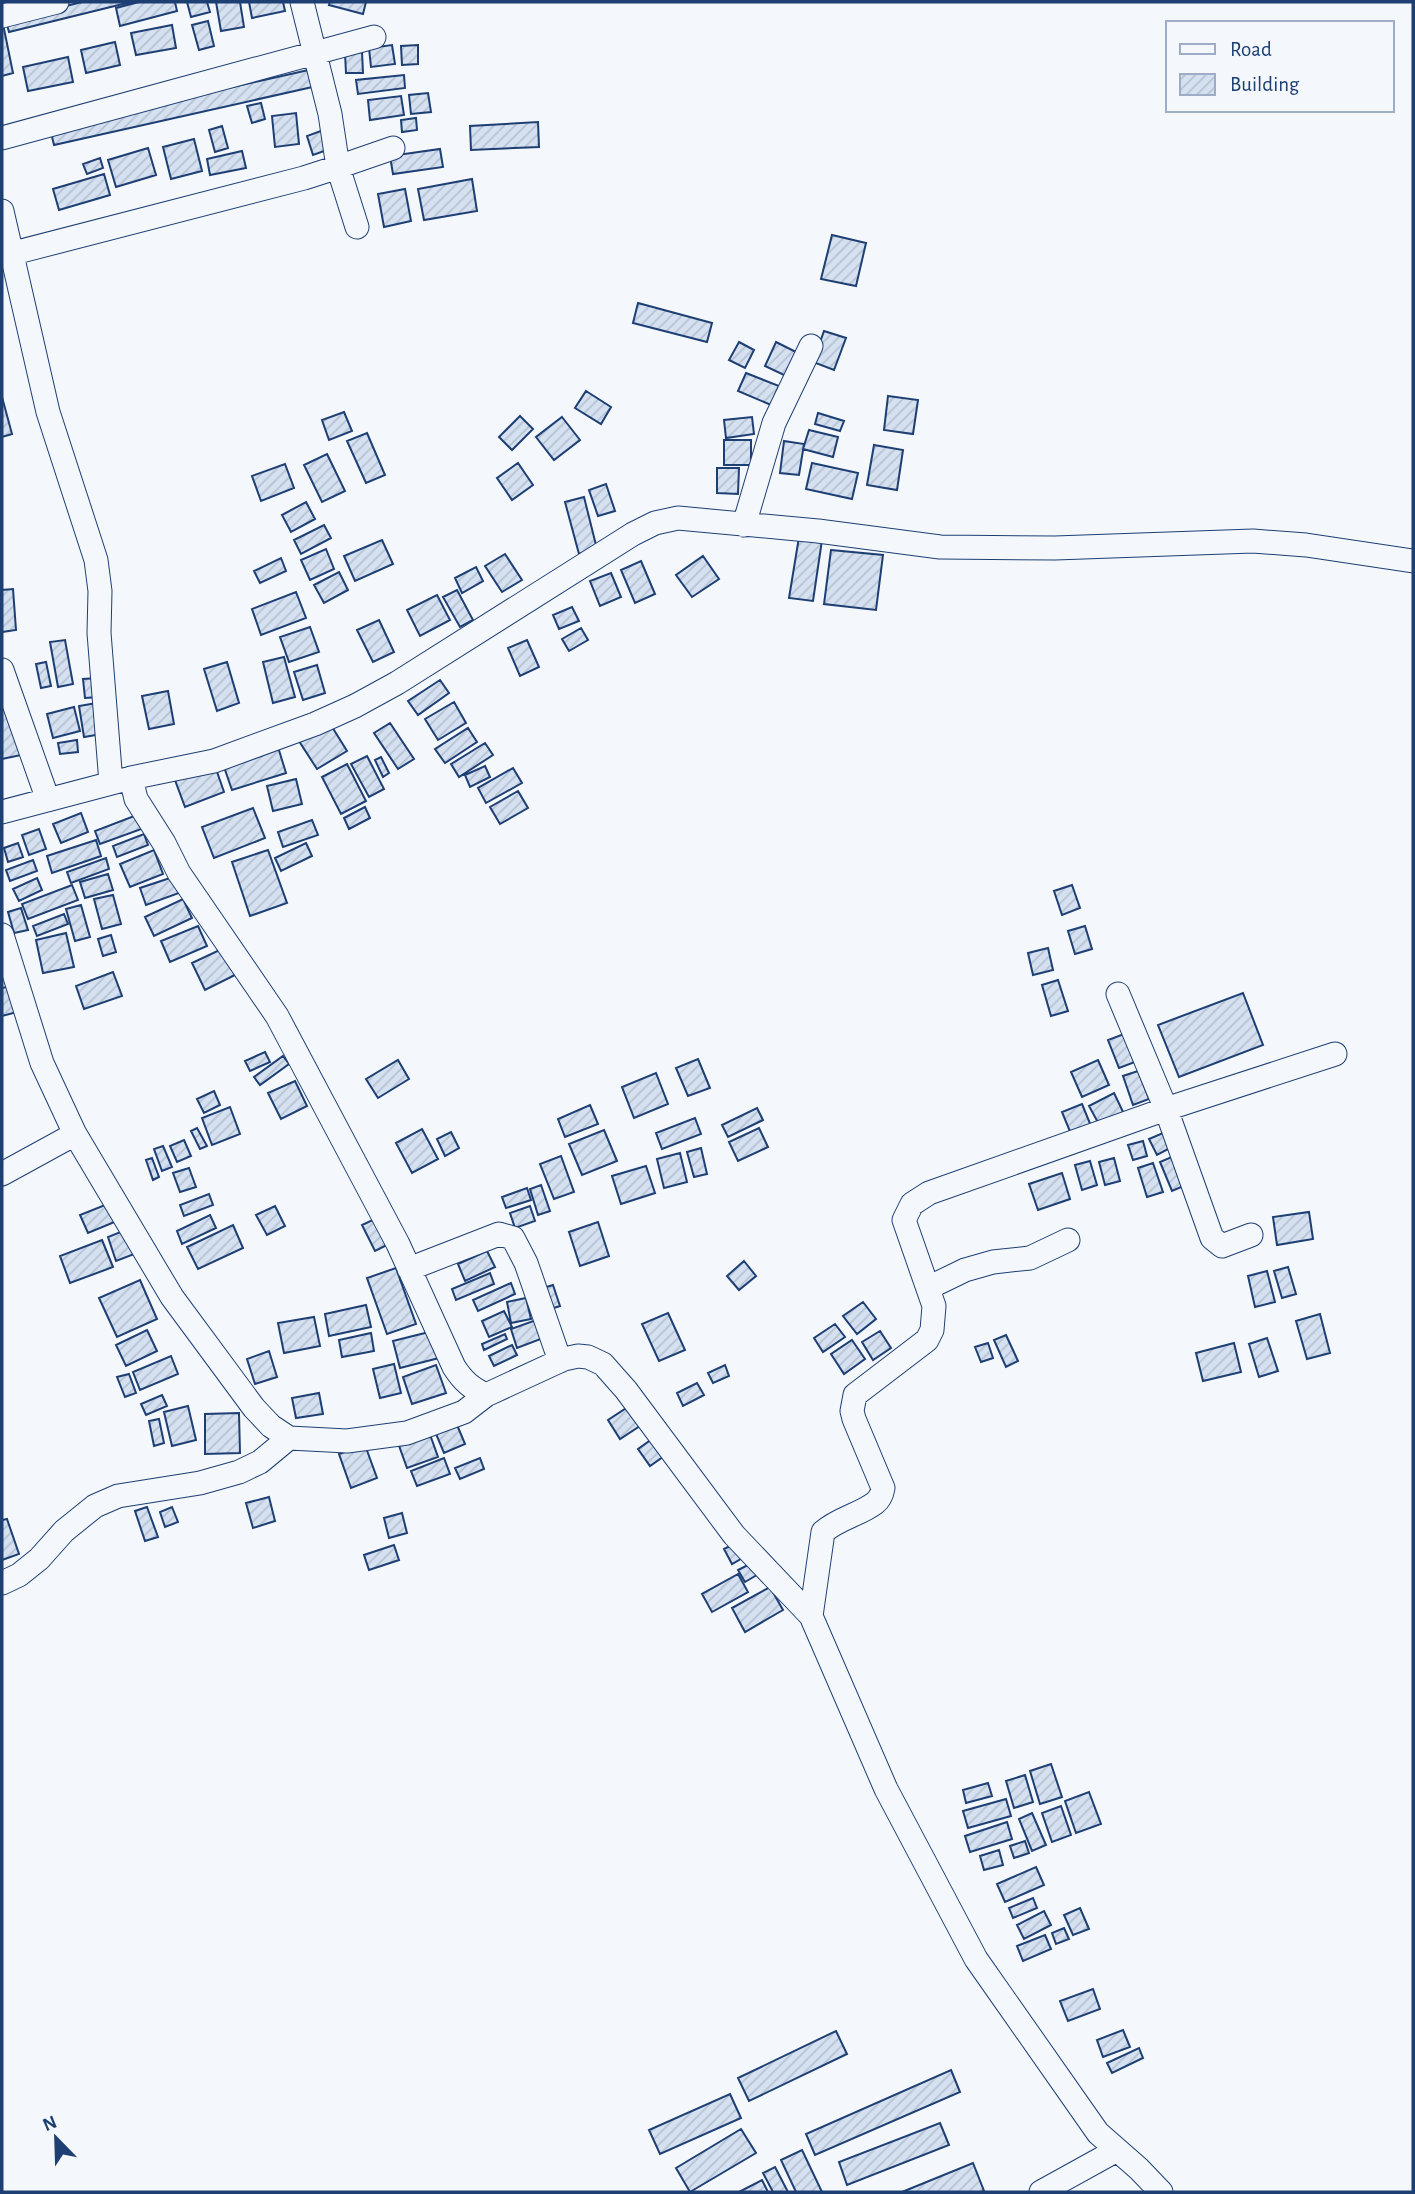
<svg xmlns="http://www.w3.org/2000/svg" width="1415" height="2194" font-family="'Alegreya Sans',sans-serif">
  <defs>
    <pattern id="building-hatch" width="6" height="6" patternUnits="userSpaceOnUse" patternTransform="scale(1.75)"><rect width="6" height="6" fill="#d5e0f0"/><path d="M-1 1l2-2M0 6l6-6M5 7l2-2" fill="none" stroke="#b6c1d1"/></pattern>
  </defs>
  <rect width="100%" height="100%" fill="#f4f7fb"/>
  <path fill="url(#building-hatch)" stroke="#1d3f73" stroke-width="2" d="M82 2H131L9 32 6 21Z
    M139 2H175L177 11 120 26 116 8Z
    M187 2H207L210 12 191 17Z
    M216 2H240L244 27 221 31Z
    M249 2H283L285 11 252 18Z
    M330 2H366L363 14 329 5Z
    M208 21 214 46 199 50 192 25Z
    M3 24 13 73 2 76V25Z
    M172 25 176 48 136 55 131 33Z
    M115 42 120 65 86 73 81 50Z
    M392 45 395 64 371 67 369 48Z
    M418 45V64L402 65 401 46Z
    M362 52 363 73H346L345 53Z
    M68 57 73 82 28 91 23 67Z
    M313 69 317 86 54 145 50 128Z
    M404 75 405 88 358 94 356 80Z
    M428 93 431 112 411 114 409 95Z
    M401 96 404 115 370 120 368 100Z
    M261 103 265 119 252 123 247 106Z
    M296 113 299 144 275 147 272 116Z
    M416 118 417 130 402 132 401 120Z
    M538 122 539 147 471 150 470 126Z
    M222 126 228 148 215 152 209 130Z
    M326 129 333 148 313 155 307 136Z
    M194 139 202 171 171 179 163 147Z
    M148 148 156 175 116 187 108 160Z
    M440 149 443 167 393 174 390 156Z
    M242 151 246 168 210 175 207 159Z
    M100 158 103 168 87 174 83 164Z
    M104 174 110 195 59 210 53 189Z
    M472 179 477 211 424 220 418 189Z
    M405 189 411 221 384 227 378 194Z
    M832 235 866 243 856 286 821 279Z
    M638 303 712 323 707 342 633 323Z
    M824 331 846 338 834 370 813 362Z
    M739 342 754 350 745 368 729 360Z
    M776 342 796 352 786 376 765 366Z
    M746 373 779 386 771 405 738 391Z
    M586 391 611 407 601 424 575 408Z
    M888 396 918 400 913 434 884 430Z
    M2 397 12 434 2 437Z
    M344 412 352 431 329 440 322 420Z
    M818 413 844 421 840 431 815 424Z
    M520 416 533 429 512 450 499 437Z
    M562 417 580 440 554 460 536 437Z
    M752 417 754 434 726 438 724 420Z
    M809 430 838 437 833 457 803 449Z
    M367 433 385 475 366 483 347 441Z
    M724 440H751V465H724Z
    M784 441 804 444 799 475 780 473Z
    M874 445 903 450 897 490 867 485Z
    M327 454 345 491 322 502 304 465Z
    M518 463 533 485 512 500 497 478Z
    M812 463 858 473 852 499 806 489Z
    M285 464 294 488 261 501 252 476Z
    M717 468H739L738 494 717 493Z
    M606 484 615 511 598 516 589 490Z
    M584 497 597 549 579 554 565 502Z
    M306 502 315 519 291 532 282 515Z
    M324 525 331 538 301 554 294 540Z
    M799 537 822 540 813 601 789 598Z
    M382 540 393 564 355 581 344 556Z
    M326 549 334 569 310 580 301 560Z
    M831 550 883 555 876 610 824 604Z
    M505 554 522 580 502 592 485 566Z
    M703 556 719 579 692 597 676 575Z
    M281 558 286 571 260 583 254 571Z
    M641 561 655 594 635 603 621 570Z
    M476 567 483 581 462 593 455 578Z
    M339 572 348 590 324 603 314 585Z
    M611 573 621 597 600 606 590 581Z
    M13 589 16 630 2 632V590Z
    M457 590 473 620 460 627 443 597Z
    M296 592 306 618 261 635 252 609Z
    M437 595 450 620 420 636 407 610Z
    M572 607 579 621 559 629 553 615Z
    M379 620 394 652 373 662 357 630Z
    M310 627 319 652 289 662 280 637Z
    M581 628 588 640 569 651 562 639Z
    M65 640 73 684 58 687 50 642Z
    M527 640 539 667 520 676 508 648Z
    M284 657 295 697 273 703 263 662Z
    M46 662 51 686 41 688 36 664Z
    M227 662 239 703 217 711 204 669Z
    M317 665 325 693 303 700 294 672Z
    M98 678 100 697 85 698 83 679Z
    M440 680 449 693 418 715 408 701Z
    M168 691 174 724 149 729 142 696Z
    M454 702 466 723 438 740 425 719Z
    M97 703 102 734 84 737 79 706Z
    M9 706 21 755 2 759V708Z
    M74 707 80 731 53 738 47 714Z
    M329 722 347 751 317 769 299 741Z
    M390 723 414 759 398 769 374 733Z
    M468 728 477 742 445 763 435 749Z
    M77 740 78 752 60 754 58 743Z
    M485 743 493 755 459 777 451 764Z
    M278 747 286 773 232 790 223 764Z
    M367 756 384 789 369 797 351 764Z
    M381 757 389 773 383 777 375 760Z
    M347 764 366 801 341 814 322 777Z
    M215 766 224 792 185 807 175 780Z
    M485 766 490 777 470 787 465 775Z
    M513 768 522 783 486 803 478 788Z
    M296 779 302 804 273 811 267 786Z
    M518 791 528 808 500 824 490 807Z
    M365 807 370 818 349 829 344 818Z
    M253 808 265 838 214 858 202 827Z
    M81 813 88 832 61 843 53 824Z
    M142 813 147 827 100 844 95 831Z
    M312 820 318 835 283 847 278 832Z
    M39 829 46 849 29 855 22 835Z
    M144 834 148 845 117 857 113 846Z
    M96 840 101 856 52 873 47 856Z
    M18 843 23 857 8 862 4 848Z
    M306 843 312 856 281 871 275 858Z
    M154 850 163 874 130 887 120 864Z
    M268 850 287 903 250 916 232 862Z
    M106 858 109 869 71 883 67 872Z
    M33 860 37 871 10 881 6 870Z
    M108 874 113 890 85 898 80 882Z
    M173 877 179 893 146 905 140 888Z
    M37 878 42 890 19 901 13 889Z
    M72 885 78 900 28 919 22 904Z
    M1072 885 1080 908 1062 915 1054 891Z
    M113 895 121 924 102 929 94 899Z
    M183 899 192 918 154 936 145 917Z
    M81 905 90 937 75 941 66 909Z
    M21 908 28 930 14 933 8 912Z
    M64 914 68 924 37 936 33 926Z
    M198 926 207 946 170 962 161 941Z
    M1085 926 1092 949 1075 954 1068 931Z
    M66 933 74 967 43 973 36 940Z
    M111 935 116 952 103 956 98 939Z
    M228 946 241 972 205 990 192 963Z
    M1048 948 1053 970 1033 975 1028 953Z
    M113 972 122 996 84 1009 76 986Z
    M1058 980 1068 1011 1051 1016 1042 985Z
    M11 986 17 1012 2 1016V988Z
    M1243 993 1263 1045 1179 1077 1158 1025Z
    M1124 1034 1135 1062 1119 1068 1108 1040Z
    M265 1052 270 1062 250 1071 245 1061Z
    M283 1056 289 1064 260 1085 254 1077Z
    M698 1059 710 1088 688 1096 676 1068Z
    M398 1060 409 1079 378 1098 366 1079Z
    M1098 1060 1109 1085 1082 1097 1071 1072Z
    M1138 1071 1149 1099 1133 1105 1123 1076Z
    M656 1073 668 1104 634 1118 622 1087Z
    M295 1081 307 1106 281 1119 268 1093Z
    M214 1091 220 1105 204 1113 197 1099Z
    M1114 1093 1125 1116 1101 1128 1089 1106Z
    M1082 1104 1091 1126 1071 1134 1062 1112Z
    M590 1105 598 1124 565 1137 558 1119Z
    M230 1107 240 1134 212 1145 202 1118Z
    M757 1108 763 1120 728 1137 722 1125Z
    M695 1118 701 1134 662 1149 656 1133Z
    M197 1128 207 1146 200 1149 191 1131Z
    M759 1128 768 1147 738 1161 729 1142Z
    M422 1129 438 1159 412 1173 396 1143Z
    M604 1130 617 1161 582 1175 569 1144Z
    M451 1132 459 1148 445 1156 437 1139Z
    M1163 1133 1170 1148 1157 1155 1149 1139Z
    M184 1140 191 1156 177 1162 170 1146Z
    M1143 1141 1147 1156 1133 1160 1128 1145Z
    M163 1146 172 1167 162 1171 154 1149Z
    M701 1148 707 1174 694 1177 687 1152Z
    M680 1153 687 1182 664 1188 657 1159Z
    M561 1156 574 1192 554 1199 540 1164Z
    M1174 1156 1186 1185 1172 1191 1160 1162Z
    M152 1158 159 1177 153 1180 146 1160Z
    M1114 1158 1120 1181 1105 1185 1099 1162Z
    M1090 1161 1097 1185 1082 1190 1075 1165Z
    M1153 1163 1163 1192 1147 1197 1138 1168Z
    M646 1166 655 1193 621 1204 612 1176Z
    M189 1168 196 1187 180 1192 173 1173Z
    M1062 1173 1070 1199 1038 1210 1029 1184Z
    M541 1185 550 1211 538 1215 530 1189Z
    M527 1188 531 1200 506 1208 502 1197Z
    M209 1194 213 1205 184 1216 180 1205Z
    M110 1203 117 1221 88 1233 80 1215Z
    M275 1206 285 1226 267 1235 256 1215Z
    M530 1206 535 1221 515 1228 510 1213Z
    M1309 1212 1313 1239 1277 1245 1273 1217Z
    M210 1215 216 1228 182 1244 177 1231Z
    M377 1218 389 1244 375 1251 362 1225Z
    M598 1222 609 1256 580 1266 569 1232Z
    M233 1225 243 1248 198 1269 187 1247Z
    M128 1229 137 1253 116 1261 108 1237Z
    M102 1240 113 1267 70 1283 60 1256Z
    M487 1251 495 1267 465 1281 458 1264Z
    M744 1261 756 1276 739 1290 727 1276Z
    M1288 1267 1296 1294 1282 1298 1274 1271Z
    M396 1268 416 1324 387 1334 367 1278Z
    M1267 1271 1275 1302 1255 1307 1248 1276Z
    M490 1273 494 1284 456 1300 452 1289Z
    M140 1280 157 1319 117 1337 99 1298Z
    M511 1283 515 1294 478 1311 473 1300Z
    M553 1285 560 1306 547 1310 540 1289Z
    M526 1298 531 1319 511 1323 507 1302Z
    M863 1302 876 1319 857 1334 843 1316Z
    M366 1305 371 1327 329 1336 325 1314Z
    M504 1311 512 1327 489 1337 482 1321Z
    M668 1313 685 1350 659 1361 642 1324Z
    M1320 1314 1330 1353 1307 1359 1296 1321Z
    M314 1317 320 1346 284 1353 278 1323Z
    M539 1319 546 1337 517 1348 511 1329Z
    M835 1324 845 1337 823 1352 814 1338Z
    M147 1330 157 1351 126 1366 116 1345Z
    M433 1331 439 1358 400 1368 393 1341Z
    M880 1331 891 1348 873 1360 862 1342Z
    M371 1333 374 1351 342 1357 339 1340Z
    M505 1334 507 1339 484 1350 482 1344Z
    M1006 1335 1018 1361 1006 1367 994 1340Z
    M1267 1338 1278 1371 1259 1377 1249 1344Z
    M852 1340 865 1359 844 1374 831 1354Z
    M988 1343 993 1358 981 1362 975 1347Z
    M1234 1343 1241 1372 1203 1381 1196 1353Z
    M512 1345 517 1355 494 1366 489 1356Z
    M269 1351 277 1377 255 1384 247 1359Z
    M171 1356 178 1374 140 1390 133 1372Z
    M394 1364 401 1393 380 1398 373 1369Z
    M436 1365 446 1393 412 1404 403 1377Z
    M725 1365 729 1376 713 1383 708 1373Z
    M129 1374 136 1393 125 1397 117 1377Z
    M697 1383 704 1395 683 1406 677 1393Z
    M319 1393 323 1414 296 1418 292 1398Z
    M162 1395 167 1406 146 1415 141 1404Z
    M631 1405 643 1424 620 1439 608 1420Z
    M188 1406 196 1440 172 1446 164 1412Z
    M239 1413 240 1453 205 1454V1414Z
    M159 1419 164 1443 154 1446 149 1421Z
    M455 1420 465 1444 444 1453 434 1429Z
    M428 1429 438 1457 407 1468 397 1440Z
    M655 1437 667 1454 650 1466 638 1449Z
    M365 1445 377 1478 351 1488 339 1454Z
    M444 1458 450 1474 417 1486 411 1471Z
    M480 1458 484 1469 460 1479 455 1468Z
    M269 1497 275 1521 253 1528 246 1503Z
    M147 1507 158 1537 145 1541 135 1511Z
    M172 1507 178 1522 165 1527 160 1512Z
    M402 1513 407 1533 389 1538 384 1518Z
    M7 1519 19 1554 2 1560V1520Z
    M738 1542 746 1556 732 1564 724 1549Z
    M394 1545 399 1560 369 1570 364 1555Z
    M756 1561 762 1572 745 1582 738 1570Z
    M738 1574 748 1592 712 1612 702 1594Z
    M770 1587 783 1610 745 1632 732 1608Z
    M1051 1764 1062 1797 1040 1804 1030 1771Z
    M1025 1775 1033 1802 1014 1808 1006 1781Z
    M988 1783 992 1796 966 1803 963 1790Z
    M1089 1792 1101 1824 1076 1833 1065 1801Z
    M1006 1799 1011 1816 968 1828 963 1811Z
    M1061 1806 1071 1835 1052 1842 1042 1813Z
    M1032 1813 1046 1845 1032 1851 1019 1819Z
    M1007 1822 1012 1839 970 1852 965 1836Z
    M1025 1841 1029 1853 1014 1858 1010 1846Z
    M999 1850 1003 1865 984 1870 980 1856Z
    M1036 1867 1044 1885 1005 1902 997 1884Z
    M1033 1898 1037 1908 1013 1918 1009 1908Z
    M1080 1908 1089 1929 1073 1935 1064 1915Z
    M1044 1911 1051 1925 1024 1939 1017 1925Z
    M1064 1928 1069 1939 1056 1944 1052 1933Z
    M1045 1935 1051 1949 1023 1961 1017 1946Z
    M1093 1989 1100 2009 1068 2021 1060 2001Z
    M1123 2030 1130 2047 1103 2057 1097 2040Z
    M836 2031 847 2054 749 2101 738 2078Z
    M1139 2048 1143 2058 1112 2073 1107 2063Z
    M951 2070 960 2092 815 2155 806 2134Z
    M730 2094 741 2118 660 2154 649 2130Z
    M940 2123 949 2145 847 2185 839 2162Z
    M741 2129 756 2153 690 2192 676 2168Z
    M802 2150 822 2192H796L781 2160Z
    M973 2163 984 2191 981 2192H902Z
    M775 2167 788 2192H773L763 2173Z
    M762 2180 768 2192H739Z"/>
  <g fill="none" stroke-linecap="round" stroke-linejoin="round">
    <defs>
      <path id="minor" d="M2 16 57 2
        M2 138 374 37
        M2 211 48 412 96 560 100 591 99 633 111 783
        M357 227 338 167 393 148
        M2 256 304 178 338 167 330 114 302 2
        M744 525 774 423 811 346
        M2 670 48 800
        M131 778 136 799 164 843 179 873 277 1016 398 1244 454 1367C463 1381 471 1388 486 1395L564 1359 578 1356 588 1357 603 1364 626 1390 734 1535 811 1616 886 1789 976 1959 1098 2133 1139 2169 1161 2192
        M2 812 131 778 214 761 315 724 355 706 397 683 633 534 655 523 678 518 818 531 940 547 1055 548 1253 541 1306 545 1413 561
        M2 935 42 1063 75 1134 172 1297 254 1408 271 1426 289 1438 347 1441 407 1433 464 1412 486 1395
        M1118 994 1166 1109 1212 1238 1222 1246 1251 1235
        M2 1174 75 1134
        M409 1269 499 1234 513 1238 526 1263 560 1361
        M928 1288 965 1270 993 1262 1030 1258 1068 1240
        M2 1583 19 1575 39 1559 64 1531 95 1506 118 1496 200 1483 239 1472 260 1462 289 1438
        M811 1616 823 1532C839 1518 859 1515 875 1503 880 1499 882 1494 883 1488L854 1419 852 1411 855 1395 927 1340 932 1330 934 1306 904 1220 912 1204 929 1193 1166 1109 1335 1054
        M1041 2192 1117 2150"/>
    </defs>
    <use href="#minor" stroke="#1d3f73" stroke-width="25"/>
    <use href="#minor" stroke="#f4f7fb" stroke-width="23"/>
  </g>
  <rect width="1415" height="2194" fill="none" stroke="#1d3f73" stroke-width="7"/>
  <rect x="1166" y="21" width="228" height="91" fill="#f4f7fb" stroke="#9eadc5" stroke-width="2"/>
  <rect x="1180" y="44" width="35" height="10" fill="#f4f7fb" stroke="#9eadc5" stroke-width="2"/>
  <text x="1230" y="56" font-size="21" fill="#1d3f73">Road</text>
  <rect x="1180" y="74" width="35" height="21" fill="url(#building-hatch)" stroke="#9eadc5" stroke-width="2"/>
  <text x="1230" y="91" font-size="21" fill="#1d3f73">Building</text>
  <g transform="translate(56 2138) rotate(337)" stroke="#f4f7fb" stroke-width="5" paint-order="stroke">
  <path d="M0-5L12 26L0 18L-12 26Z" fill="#1d3f73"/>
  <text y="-10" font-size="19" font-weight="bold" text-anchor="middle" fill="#1d3f73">N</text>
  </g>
</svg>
